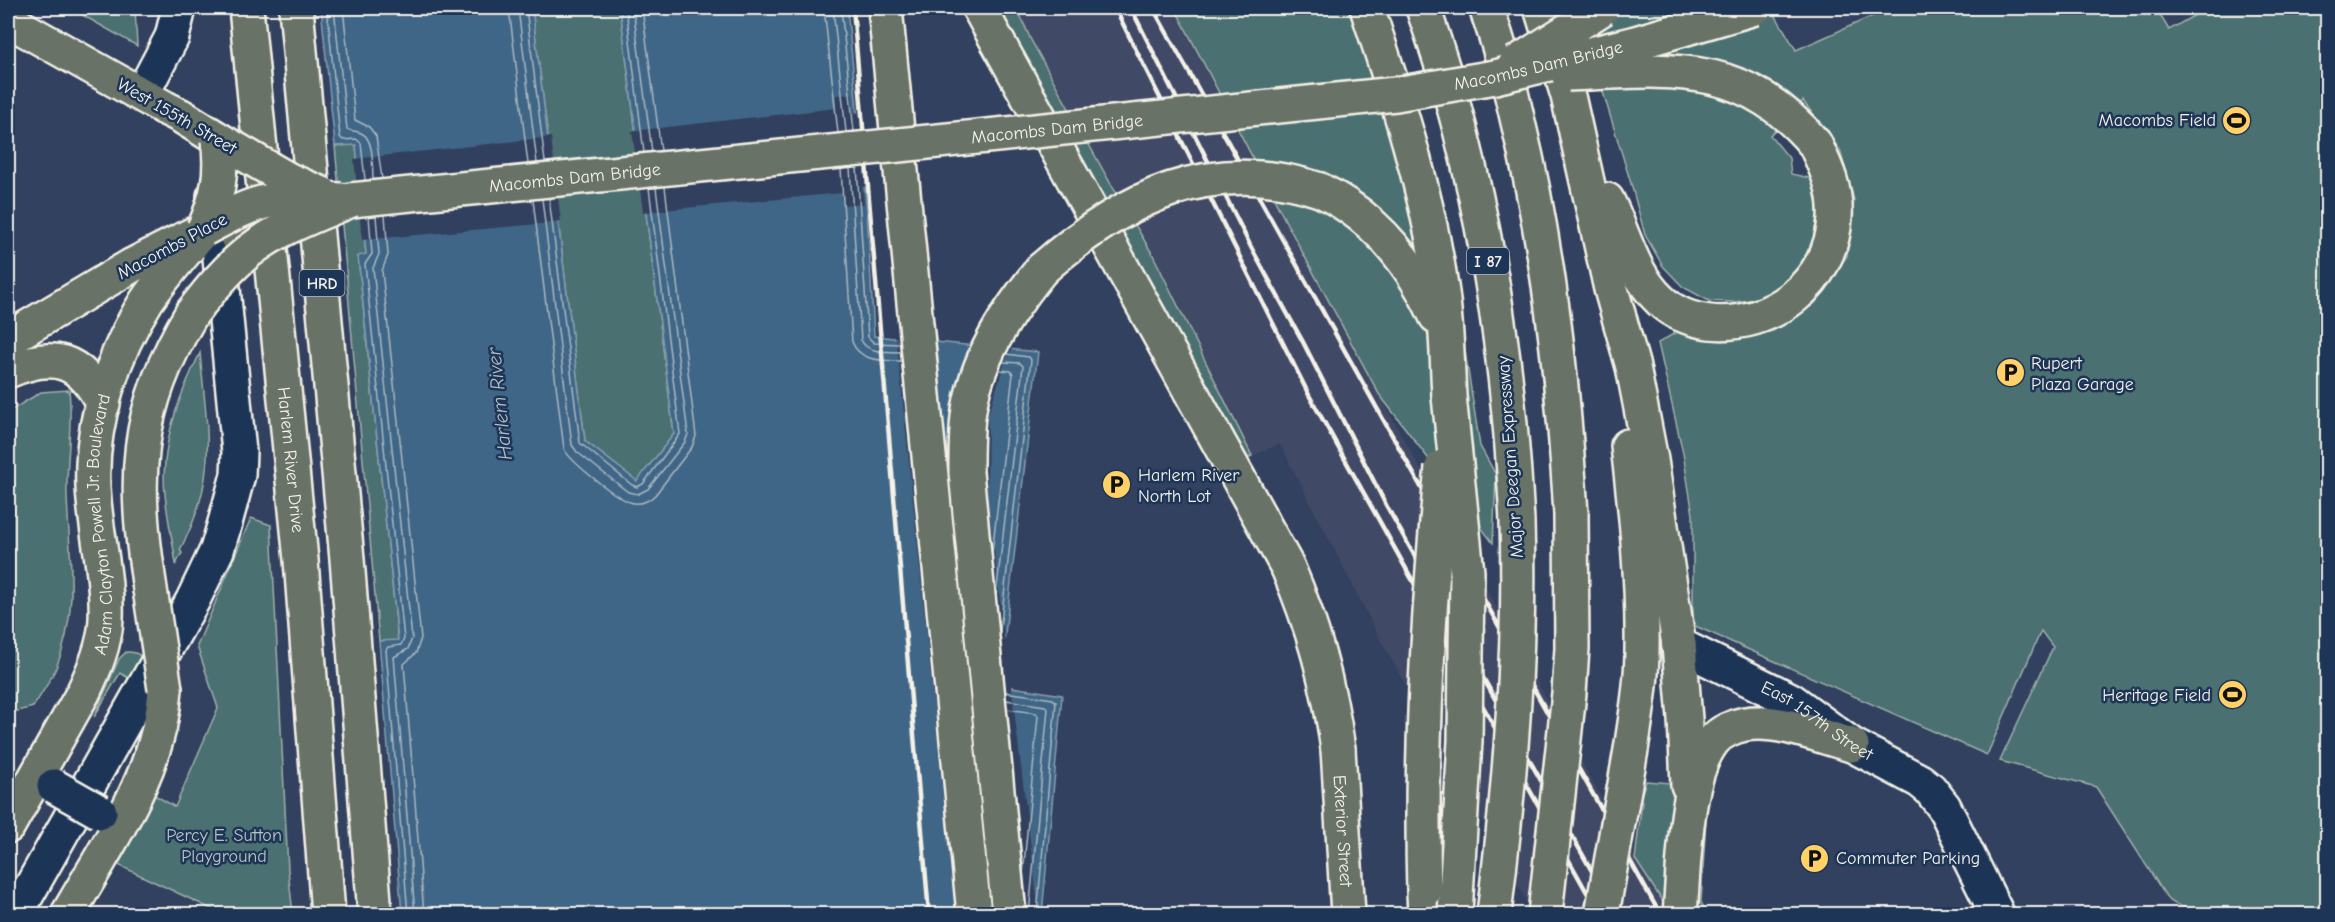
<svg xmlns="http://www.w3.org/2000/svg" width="2335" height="922" viewBox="0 0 2335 922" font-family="'Comic Neue',sans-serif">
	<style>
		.built { fill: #414a65 }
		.green { fill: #4c7071; stroke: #a0b0ac; stroke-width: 1.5 }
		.water { fill: #3f6687; stroke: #879eae; stroke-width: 1.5 }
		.pier { fill: #32415f }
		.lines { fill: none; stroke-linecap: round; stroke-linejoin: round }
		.shore { stroke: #acb9c1; stroke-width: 1.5 }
		.minor-casing { stroke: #f4f1e8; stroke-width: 38 }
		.major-casing { stroke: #f4f1e8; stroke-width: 38 }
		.highway-casing { stroke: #f4f1e8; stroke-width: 38 }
		.minor { stroke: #1d3557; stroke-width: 33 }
		.major { stroke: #687266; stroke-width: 33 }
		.highway { stroke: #687266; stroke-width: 33 }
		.rail { stroke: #f4f1e8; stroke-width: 4.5 }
		.minor-bridge-casing { stroke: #f4f1e8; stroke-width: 38; stroke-linecap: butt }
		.major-bridge-casing { stroke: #f4f1e8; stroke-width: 38; stroke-linecap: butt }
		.highway-bridge-casing { stroke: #f4f1e8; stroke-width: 38; stroke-linecap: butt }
		.minor-bridge { stroke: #1d3557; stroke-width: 33 }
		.major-bridge { stroke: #687266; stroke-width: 33 }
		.highway-bridge { stroke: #687266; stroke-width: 33 }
		.labels { text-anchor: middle; stroke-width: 5; stroke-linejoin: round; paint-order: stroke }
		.shield { fill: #1d3557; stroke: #b4b9bc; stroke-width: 1.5 }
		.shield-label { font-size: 16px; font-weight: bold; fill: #f4f1e8 }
		.street-label { font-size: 18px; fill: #f4f1e8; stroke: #1d3557 }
		.poi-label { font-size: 18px; fill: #f4f1e8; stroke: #1d3557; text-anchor: start }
		.park-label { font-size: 18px; fill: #b9c4be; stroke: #1d3557 }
		.water-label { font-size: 20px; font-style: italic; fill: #b5c0c6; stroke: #1d3557 }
	</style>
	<rect width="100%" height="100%" fill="#32415f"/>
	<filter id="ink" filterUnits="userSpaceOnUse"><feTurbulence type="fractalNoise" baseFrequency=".0167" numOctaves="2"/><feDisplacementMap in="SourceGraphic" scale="12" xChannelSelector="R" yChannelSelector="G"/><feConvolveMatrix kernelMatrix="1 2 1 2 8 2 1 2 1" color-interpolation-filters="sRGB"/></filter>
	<g filter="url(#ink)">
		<path class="built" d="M1017,8H1175L1285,220L1379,394L1635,859L1671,914H1534L1380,639L1280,444L1252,456L1153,255L1108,179L1031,40Z"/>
		<g class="green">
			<path d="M70,8H135L137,46Z"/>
			<path d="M532,8H620L674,434L637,482L585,441Z"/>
			<path d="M996,8H1017L1031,40L1108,179L1153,255L1252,456L1246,459Z"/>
			<path d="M1175,8H1373L1462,332L1480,446L1496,475L1493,543L1379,394L1285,220Z"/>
			<path d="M1577,8H1771L1796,50L1891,8H2156L2169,30L2207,8H2327V914H2197L2169,901L2096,787L2000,761L2053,647L2041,631L1987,755L1693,625V515L1683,453L1658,343L1680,330L1730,339L1781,327L1814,304L1847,256L1854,200L1840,150L1803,101L1770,135L1789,158L1791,174L1814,179L1818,215L1811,249L1791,279L1764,298L1734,302L1709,301L1683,287L1663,266L1645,235L1630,180Z"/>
			<path d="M356,145L366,255L358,256L398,641H379L335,146Z"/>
			<path d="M200,353C207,431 219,477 180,550L182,553L176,564C172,536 164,505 164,477C165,432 181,392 200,353Z"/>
			<path d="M69,390C73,426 66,460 67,496C69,556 80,609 56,668C50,681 41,695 33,707L10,713L8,712V412L41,392Z"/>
			<path d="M251,518L271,525L288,870L293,914H218V912L112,862L153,794L175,807L218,708L197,646Z"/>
			<path d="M126,652C150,651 146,670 146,688L120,673L94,717L119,659Z"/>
			<path d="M1646,781L1708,786L1701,902L1707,914H1671L1635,859L1642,801L1640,799Z"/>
		</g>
		<path class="water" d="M321,8H532L585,441L637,481L674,434L620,8H847L867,209L874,336L1038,352L999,685L1062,695L1042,914H402L379,641L398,640L358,256L366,254L356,145L335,146Z"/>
		<g class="pier">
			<path d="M852,94L853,113L861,112L868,186L862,187L864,204L844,205L843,193L643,212L632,131L836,108V95Z"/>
			<path d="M551,137L561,222L362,240L354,159Z"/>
			<path d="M896,335L930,337L978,787L949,484L955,395L975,342L1014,346L1006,359L988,415L987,493L1006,649L1003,682L1011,684L1039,914H955Z"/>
		</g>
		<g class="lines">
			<g class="shore">
				<path d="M327,8L340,137L343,140L356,139L361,143L365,180"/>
				<path d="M334,8L347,129C351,132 355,130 361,133C375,139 372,167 373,180"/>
				<path d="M343,8L355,120L369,127L376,136L382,179"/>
				<path d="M509,8L528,164"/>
				<path d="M518,8L537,163"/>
				<path d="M526,8L545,162"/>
				<path d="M626,8L644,153"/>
				<path d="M633,8L652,152"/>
				<path d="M642,8L661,151"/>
				<path d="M824,8L838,133"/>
				<path d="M833,8L846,132"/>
				<path d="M841,8L854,132"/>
				<path d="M857,167L868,337L874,343L900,344"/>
				<path d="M850,168L861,340C868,354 886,351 901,352"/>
				<path d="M841,169L852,342C861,363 883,360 902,361"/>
				<path d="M549,198L580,443L632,485L637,487L643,484L680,434L649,188"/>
				<path d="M542,199L572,445L577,452L628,492L638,494L648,489L685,442L688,434L656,188"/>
				<path d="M533,200L564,449C571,462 620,502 634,503C642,504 649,501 655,495L692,447L696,436L665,187"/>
				<path d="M385,215L388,255L382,271L421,638L416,653L404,664L424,914"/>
				<path d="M369,216L372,254L365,264L404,639L401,645L388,647L386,650L408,914"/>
				<path d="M376,216L379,254L373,268L412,638L408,649L394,657L415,914"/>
				<path d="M992,553L1013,374L1011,371L999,370"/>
				<path d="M996,595L1023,366L1020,363L1003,362"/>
				<path d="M1000,631L1031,360L1029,357L1006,354"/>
				<path d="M1005,692L1053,699L1056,702L1037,914"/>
				<path d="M1006,700L1045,706L1048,708L1029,914"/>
				<path d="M1007,709L1036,713L1038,716L1023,875"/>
			</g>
			<defs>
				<g id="minor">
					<path d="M143,92L172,37L179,8"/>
					<path id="s1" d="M1679,645L1791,700L1852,745L1920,781L1930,789L1944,807L1997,914"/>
					<path d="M16,914L193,600L217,550L225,523L238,475L239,452L214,196"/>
				</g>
				<g id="major">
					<path d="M1541,8L1568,96L1611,289L1633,367L1651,460L1679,645"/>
					<path d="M8,20L165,108"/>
					<path d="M181,116L218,139"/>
					<path id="s2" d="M351,200L850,150"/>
					<path d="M1607,200C1624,233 1632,274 1660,300C1673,313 1692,320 1709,322C1772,329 1831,282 1835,218C1837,191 1826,167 1815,144"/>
					<path d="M237,237L257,204"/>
					<path d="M8,339L131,266L192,235"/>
					<path d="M8,371C53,351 81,359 103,404"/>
					<path d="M1628,446C1636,513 1643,581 1642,649C1642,683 1636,716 1631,750"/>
					<path d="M150,589C133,479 133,411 192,313"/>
					<path id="s3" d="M1338,749L1348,914"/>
					<path id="s4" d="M8,826L83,693C94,670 105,645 106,619C108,575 95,531 93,487C90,424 113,353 147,300C164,275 185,252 204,229"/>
					<path d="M68,914C108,844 160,772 165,689"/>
				</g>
				<g id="highway">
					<path id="s5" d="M246,8L301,560L328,914"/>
					<path d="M296,8L347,559L375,914"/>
					<path d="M885,8L974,914"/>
					<path d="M979,8L1288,568C1314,628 1329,684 1338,749"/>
					<path d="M1367,8C1397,98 1427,191 1441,286C1447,322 1447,360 1449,396"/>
					<path d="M1423,8C1481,172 1508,347 1517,521"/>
					<path d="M1486,8C1500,44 1509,83 1518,122C1549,250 1563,382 1571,514"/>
					<path d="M1320,190C1374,216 1411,261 1436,316"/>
					<path d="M1679,645L1685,719L1688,785"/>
					<path d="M1424,892L1425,914"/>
					<path d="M1009,914L966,472C966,454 966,435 968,417C975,360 1007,312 1042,269"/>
					<path d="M1680,914C1684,868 1684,778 1713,741C1720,732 1734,726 1745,724C1780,719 1818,736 1852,745"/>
				</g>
			</defs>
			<use href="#minor" class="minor-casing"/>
			<use href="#major" class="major-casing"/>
			<use href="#highway" class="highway-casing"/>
			<use href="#minor" class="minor"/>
			<use href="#major" class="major"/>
			<use href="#highway" class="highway"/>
			<g class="rail">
				<path d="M853,8L929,914"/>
				<path d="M1115,8L1309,395L1599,914"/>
				<path d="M1131,8L1252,249L1303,342L1386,505L1616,914"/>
				<path d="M1153,8L1660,914"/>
			</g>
			<defs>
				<path id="minor-bridge" d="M54,786L100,812"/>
				<g id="major-bridge">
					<path d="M1516,63L1603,8"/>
					<path d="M1568,74C1670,70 1742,58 1815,144"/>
					<path d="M165,108L181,116"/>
					<path d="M218,139L289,180L322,194"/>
					<path id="s6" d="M850,150L1396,94L1495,77L1632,44L1755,8"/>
					<path d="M204,229C225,218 247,205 270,201C293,197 317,199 341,200"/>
					<path d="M204,229C218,196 223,174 218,139"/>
					<path d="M192,313C209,291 226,270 248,252C278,228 316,215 351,200"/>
					<path d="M150,589L165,689"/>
					<path d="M1602,914L1631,750"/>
				</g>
				<g id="highway-bridge">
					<path d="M1042,269C1123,198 1211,154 1320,190"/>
					<path d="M1449,396L1467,572L1465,741L1455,914"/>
					<path d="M1424,892C1420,750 1428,608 1442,467"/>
					<path d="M1494,914C1510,783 1521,654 1517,521"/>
					<path d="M1545,914L1569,693L1572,648L1571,514"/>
				</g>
			</defs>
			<use href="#minor-bridge" class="minor-bridge-casing"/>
			<use href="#major-bridge" class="major-bridge-casing"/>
			<use href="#highway-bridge" class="highway-bridge-casing"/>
			<use href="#minor-bridge" class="minor-bridge"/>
			<use href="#major-bridge" class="major-bridge"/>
			<use href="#highway-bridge" class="highway-bridge"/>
		</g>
	</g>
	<defs>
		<symbol id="stadium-disc" viewBox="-11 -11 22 22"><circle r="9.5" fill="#ffd166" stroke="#1d3557"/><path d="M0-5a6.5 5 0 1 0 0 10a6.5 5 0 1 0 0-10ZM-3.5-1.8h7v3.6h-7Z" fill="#111"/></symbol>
		<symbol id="parking-disc" viewBox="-11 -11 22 22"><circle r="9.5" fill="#ffd166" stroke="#1d3557"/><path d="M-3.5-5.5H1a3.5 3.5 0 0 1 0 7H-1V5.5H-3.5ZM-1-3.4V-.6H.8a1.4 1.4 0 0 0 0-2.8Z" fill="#111"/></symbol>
	</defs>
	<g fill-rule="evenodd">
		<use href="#stadium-disc" x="2220" y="104" width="33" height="33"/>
		<use href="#parking-disc" x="1994" y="356" width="33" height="33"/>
		<use href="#parking-disc" x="1100" y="468" width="33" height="33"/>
		<use href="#stadium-disc" x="2216" y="678" width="33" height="33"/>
		<use href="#parking-disc" x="1798" y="842" width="33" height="33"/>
	</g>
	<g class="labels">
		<g class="shield">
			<rect x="1467" y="248" width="42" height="26" rx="4.5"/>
			<rect x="299.5" y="270" width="45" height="26" rx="4.5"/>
		</g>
		<g class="shield-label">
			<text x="1488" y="267">I 87</text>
			<text x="322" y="289">HRD</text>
		</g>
		<g class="street-label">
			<text dy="6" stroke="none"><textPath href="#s6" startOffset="694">Macombs Dam Bridge</textPath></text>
			<text transform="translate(177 116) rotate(30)" y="6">West 155th Street</text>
			<text dy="6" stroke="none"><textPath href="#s6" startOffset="208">Macombs Dam Bridge</textPath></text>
			<text dy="6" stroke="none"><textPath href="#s2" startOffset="225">Macombs Dam Bridge</textPath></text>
			<text transform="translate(172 246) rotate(-28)" y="6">Macombs Place</text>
			<text transform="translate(1510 457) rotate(-94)" y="6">Major Deegan Expressway</text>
			<text dy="6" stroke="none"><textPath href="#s5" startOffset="454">Harlem River Drive</textPath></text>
			<text dy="6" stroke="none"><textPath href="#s4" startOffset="326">Adam Clayton Powell Jr. Boulevard</textPath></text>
			<text dy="6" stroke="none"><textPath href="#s1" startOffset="158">East 157th Street</textPath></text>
			<text dy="6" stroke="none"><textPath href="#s3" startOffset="82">Exterior Street</textPath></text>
		</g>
		<g class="poi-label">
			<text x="2216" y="126" text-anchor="end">Macombs Field</text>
			<text x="2031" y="369">Rupert<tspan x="2031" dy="21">Plaza Garage</tspan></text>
			<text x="1138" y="481">Harlem River<tspan x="1138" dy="21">North Lot</tspan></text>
			<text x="2211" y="701" text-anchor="end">Heritage Field</text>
			<text x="1836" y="864">Commuter Parking</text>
		</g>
		<g class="park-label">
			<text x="224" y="841">Percy E. Sutton<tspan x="224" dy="21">Playground</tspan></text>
		</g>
		<g class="water-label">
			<text transform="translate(499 404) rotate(-96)" y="7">Harlem River</text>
		</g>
	</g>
	<rect width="2335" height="922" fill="none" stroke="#1d3557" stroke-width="30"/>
	<rect x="15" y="15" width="2305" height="892" fill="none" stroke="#f4f1e8" stroke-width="2" filter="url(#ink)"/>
</svg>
